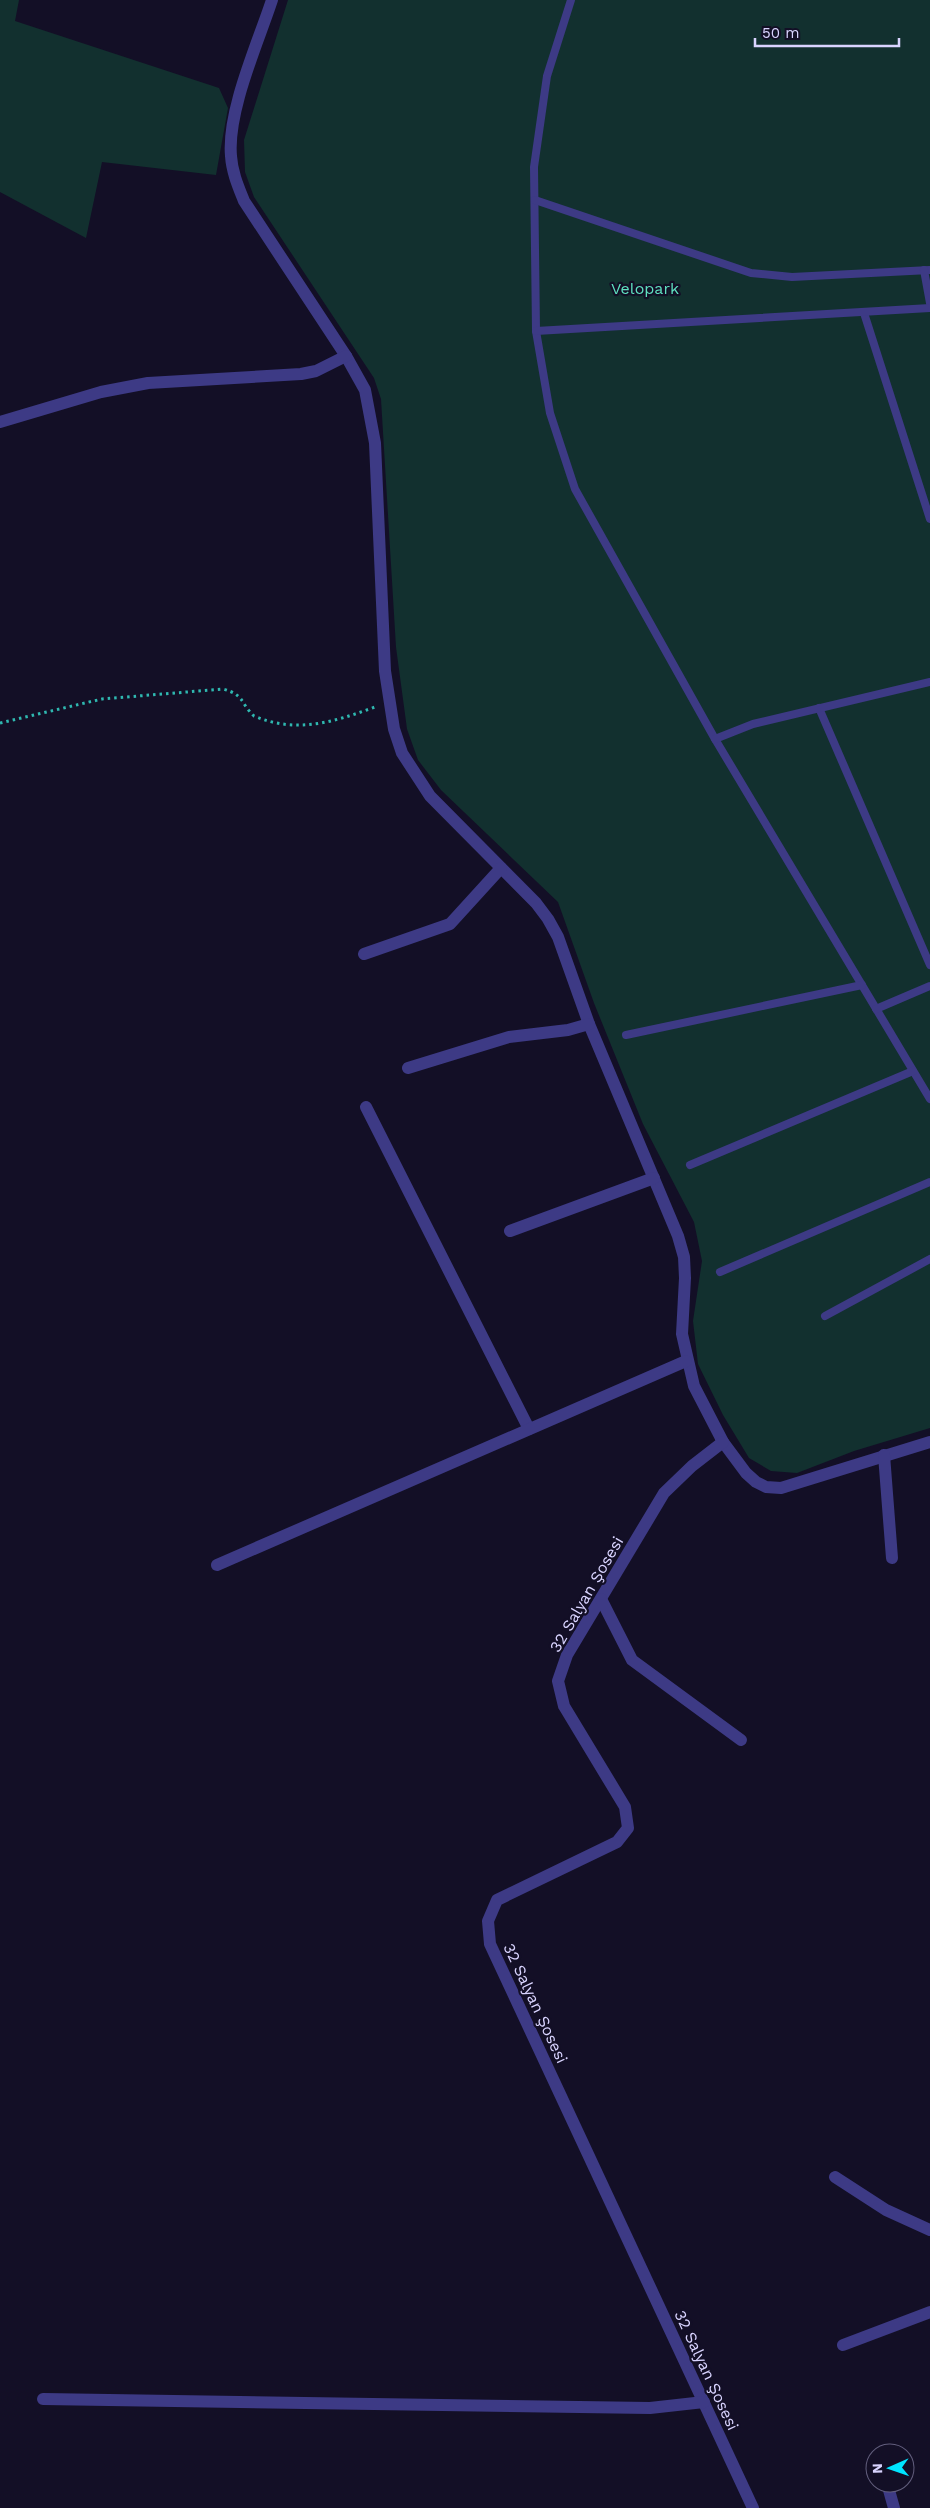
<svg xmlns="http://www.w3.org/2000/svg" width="930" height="2508" viewBox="0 0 930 2508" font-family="'Work Sans',sans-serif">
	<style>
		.green { fill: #12302f }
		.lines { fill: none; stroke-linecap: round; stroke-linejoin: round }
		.path { stroke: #2fb8b0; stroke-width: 3; stroke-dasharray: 2.5 4; stroke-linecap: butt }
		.lane { stroke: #3d3a85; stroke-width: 8 }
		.street { stroke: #3d3a85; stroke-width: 12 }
		.labels { text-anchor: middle; stroke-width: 4.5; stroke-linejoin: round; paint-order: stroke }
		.park-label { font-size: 16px; fill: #5fe0c0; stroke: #130f26 }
		.street-label { font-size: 16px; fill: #d9d4ff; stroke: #130f26 }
	</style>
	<rect width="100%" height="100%" fill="#130f26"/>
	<g class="green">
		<path d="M0,0H19L15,21L219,88L228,108L216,175L102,162L86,238L0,192Z"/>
		<path d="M288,0H930V1428L854,1451L797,1473L771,1471L749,1458L723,1415L698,1364L693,1321L702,1261L694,1222L643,1124L594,1003L558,902L441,790L418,760L407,729L396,647L381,399L374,378L254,197L245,172L244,140Z"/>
	</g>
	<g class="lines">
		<path class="path" d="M0,723L102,699L223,689C245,695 240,703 254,716C296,734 334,722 375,707"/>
		<g class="lane">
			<path d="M571,0L547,76L534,167L536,331L550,413L575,489L715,739L930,1099"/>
			<path d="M535,200L751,273L792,277L930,270"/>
			<path d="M924,270L930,303"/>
			<path d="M864,313L930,519"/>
			<path d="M536,331L930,308"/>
			<path d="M819,708L930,965"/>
			<path d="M715,739L753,724L930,682"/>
			<path d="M876,1009L930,986"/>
			<path d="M626,1035L862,985"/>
			<path d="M690,1165L913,1071"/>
			<path d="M720,1272L930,1182"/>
			<path d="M825,1316L930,1259"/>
		</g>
		<g class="street">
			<path d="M272,0C258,43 227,111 231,156C232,172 238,186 244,201L346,356L365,390L375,443L385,671L394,729L402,753L430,796L536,903L548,919L558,937L589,1024L678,1236L684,1257L685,1278L682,1334L694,1386L723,1442L746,1473L756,1482L766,1487L781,1488L930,1442"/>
			<path d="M0,422L101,392L148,383L301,374L316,371L346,356"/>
			<path d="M364,954L450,924L501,868"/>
			<path d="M408,1068L509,1037L568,1030L589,1024"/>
			<path d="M366,1107L529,1429"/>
			<path d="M510,1231L654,1178"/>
			<path d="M723,1442L692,1466L664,1493L567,1655L558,1681L564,1706L625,1807L628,1828L617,1842L497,1900L488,1921L490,1944L753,2508"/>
			<path d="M884,1455L892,1558"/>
			<path d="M217,1565L686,1361"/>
			<path d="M601,1599L632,1660L741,1740"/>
			<path d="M835,2177L886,2210L930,2230"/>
			<path d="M843,2345L930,2312"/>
			<path d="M43,2399L650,2408L704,2402"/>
			<path d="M887,2483L894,2508"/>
		</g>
	</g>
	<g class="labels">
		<g class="park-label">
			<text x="645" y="294">Velopark</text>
		</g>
		<g class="street-label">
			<text transform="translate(586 1594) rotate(-60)" y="6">32 Salyan Şosesi</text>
			<text transform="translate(536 2003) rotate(65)" y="6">32 Salyan Şosesi</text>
			<text transform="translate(707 2370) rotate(65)" y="6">32 Salyan Şosesi</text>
		</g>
	</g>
	<g transform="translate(890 2468) rotate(268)"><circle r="24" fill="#130f26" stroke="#625e7d"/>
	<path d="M0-4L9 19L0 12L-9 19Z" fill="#00e5ff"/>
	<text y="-8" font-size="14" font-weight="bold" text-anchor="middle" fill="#d9d4ff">N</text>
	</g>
	<path d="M755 38v8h144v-8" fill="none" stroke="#d9d4ff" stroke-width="2.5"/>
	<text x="762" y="38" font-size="15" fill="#d9d4ff" stroke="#130f26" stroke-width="4" paint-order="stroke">50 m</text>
</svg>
